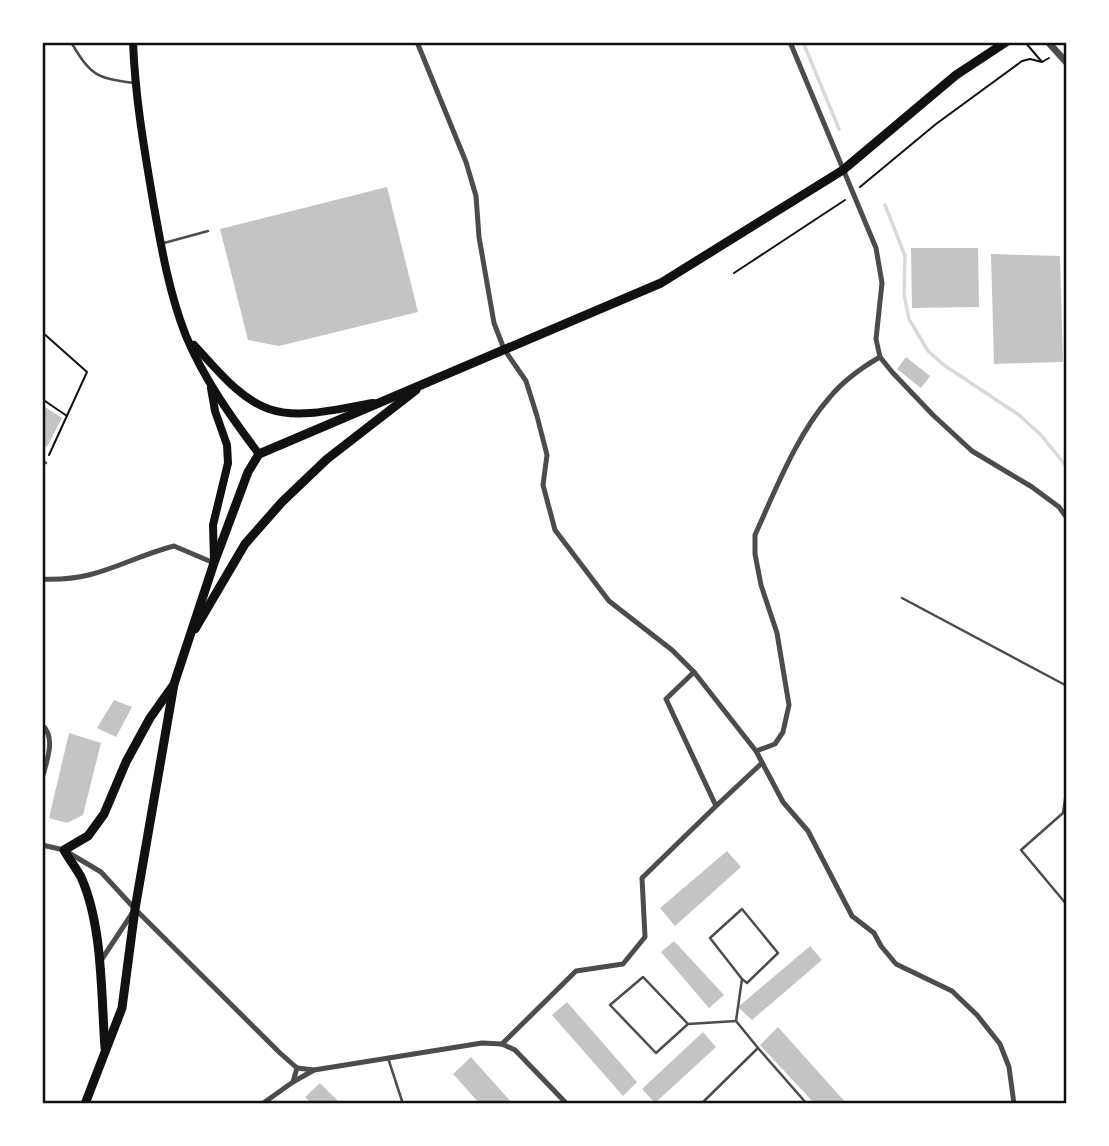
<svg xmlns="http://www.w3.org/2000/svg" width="1109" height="1146" viewBox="0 0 1109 1146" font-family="'Noto Sans',sans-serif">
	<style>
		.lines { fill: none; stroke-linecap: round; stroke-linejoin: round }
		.stream { stroke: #d9d9d9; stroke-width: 3.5 }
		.building { fill: #c4c4c4 }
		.path { stroke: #111; stroke-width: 2 }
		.service { stroke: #4c4c4c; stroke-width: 2.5 }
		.minor { stroke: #4c4c4c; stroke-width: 5 }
		.tertiary { stroke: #4c4c4c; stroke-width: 7 }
		.secondary { stroke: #111; stroke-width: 8 }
		.primary { stroke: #111; stroke-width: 9 }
		.neatline { fill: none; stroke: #111; stroke-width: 2.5 }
	</style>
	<rect width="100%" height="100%" fill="#fff"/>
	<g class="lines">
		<g class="stream">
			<path d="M803,42L839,129"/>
			<path d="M885,205L905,256L904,295L909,319L928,351L944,365L1019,415L1041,435L1067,467"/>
		</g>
	</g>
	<g class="building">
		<path d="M387,187L418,312L279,346L248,340L220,229Z"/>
		<path d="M911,248H978L979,307L912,308Z"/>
		<path d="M991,254L1060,256L1063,362L994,364Z"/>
		<path d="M906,357L930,376L921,388L897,369Z"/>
		<path d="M42,405L62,418L47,447L42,444Z"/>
		<path d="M114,700L132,707L116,737L97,728Z"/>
		<path d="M69,733L101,743L83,815L67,823L49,818Z"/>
		<path d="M727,851L741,867L675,926L660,908Z"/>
		<path d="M674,941L724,995L709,1008L661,952Z"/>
		<path d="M810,946L822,960L752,1020L738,1007Z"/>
		<path d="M567,1002L637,1082L623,1096L552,1015Z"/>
		<path d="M778,1027L847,1104H815L760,1045Z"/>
		<path d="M703,1032L716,1047L655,1103L642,1089Z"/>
		<path d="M471,1057L513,1104H480L453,1074Z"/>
		<path d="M320,1083L341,1104H312L305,1097Z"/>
	</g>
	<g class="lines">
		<g class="path">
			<path d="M1025,42L1042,62L1049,58"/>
			<path d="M860,187L936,124L1022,61L1030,59L1042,62"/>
			<path d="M734,273L845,200"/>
			<path d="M42,332L87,372L49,455"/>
			<path d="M42,399L67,416"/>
		</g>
		<g class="service">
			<path d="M71,42C91,76 96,78 134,83"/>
			<path d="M164,243L208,231"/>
			<path d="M42,460L46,463"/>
			<path d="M902,598L1067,686"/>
			<path d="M1067,786L1063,813L1021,850L1067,905"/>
			<path d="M742,979L747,983L778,953L742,909L710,938L742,979L736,1021L758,1048"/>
			<path d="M688,1024L643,977L610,1005L656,1053L688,1024L736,1021"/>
			<path d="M388,1058L403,1104"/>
			<path d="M701,1104L758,1048L807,1104"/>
		</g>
		<g class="minor">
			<path d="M417,42L466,162L476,196L479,237L494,323L504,349L526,381L537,416L547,455L543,485L555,530L609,601L672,650L694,672L756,751L783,802L808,831L852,916L874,933L881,946L896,964L952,991L977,1015L1000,1044L1009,1067L1014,1104"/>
			<path d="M790,42L876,248L882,283L876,339L880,357L892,372L933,415L972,451L1032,487L1059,507L1067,518"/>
			<path d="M42,579C98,582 124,559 174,546L214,563"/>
			<path d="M42,725C57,738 46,762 42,779"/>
			<path d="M756,751L775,744L783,732L789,705L777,633L761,585L755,554V535C775,491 797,434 830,397C844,380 861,368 880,357"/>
			<path d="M716,806L762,763"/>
			<path d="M42,845L64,850L101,872L135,909L280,1053L297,1068L314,1070L482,1043L502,1044L515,1050L567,1104"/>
			<path d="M100,962L133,912"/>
			<path d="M502,1044L576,971L623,964L645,937L642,878L716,806L666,699L694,672"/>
			<path d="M293,1082L314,1070"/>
			<path d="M262,1104L293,1082L297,1068"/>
		</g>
		<path class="tertiary" d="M1048,42L1067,63"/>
		<g class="secondary">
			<path d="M133,42C135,96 144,148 153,201C161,246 169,293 186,336C204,379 231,417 259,454"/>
			<path d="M194,345C215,367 239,399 269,409C300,420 341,408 373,403"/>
			<path d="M211,388L215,411L227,445L228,463L213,525L214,560"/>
		</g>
		<g class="primary">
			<path d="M195,629L245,544L282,502L327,459L416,390"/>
			<path d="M105,1048C101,995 103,926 81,877C76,868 69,859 64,850L88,836L104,814L126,762L150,718L172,687"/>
			<path d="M85,1104L122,1008L135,909L174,684L214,563L248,472L259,454L661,283L843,170L956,75L1006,42"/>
		</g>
	</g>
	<rect width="1109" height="1146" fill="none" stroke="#ffffff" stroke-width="88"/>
	<rect x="44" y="44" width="1021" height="1058" class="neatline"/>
</svg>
